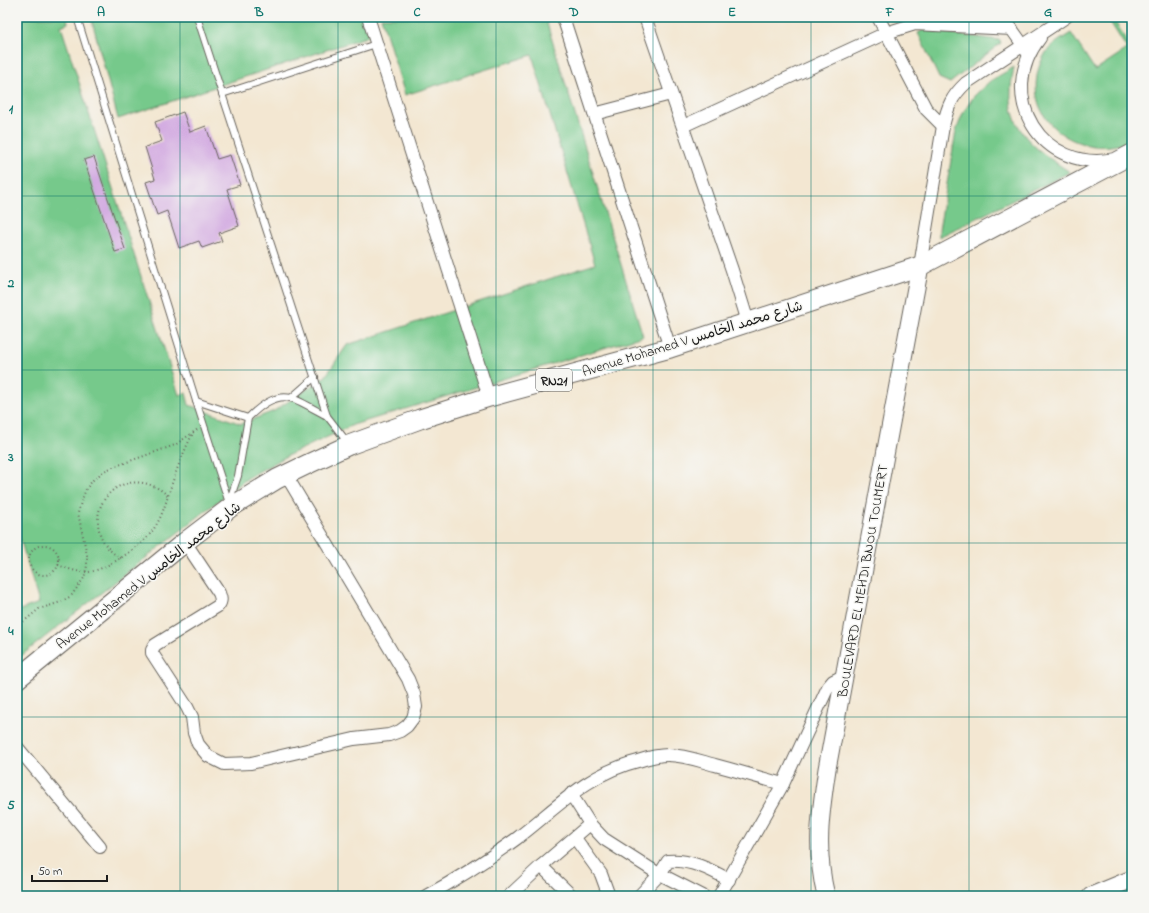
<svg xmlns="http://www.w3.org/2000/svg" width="1149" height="913" viewBox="0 0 1149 913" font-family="'Indie Flower','Playpen Sans Arabic',sans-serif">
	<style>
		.green { fill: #76c98b; stroke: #497254 }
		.building { fill: #d3abe1 }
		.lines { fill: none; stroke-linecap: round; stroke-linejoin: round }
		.lane-casing { stroke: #67635c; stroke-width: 8 }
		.street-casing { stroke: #67635c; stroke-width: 14 }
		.secondary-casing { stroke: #67635c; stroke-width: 19 }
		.primary-casing { stroke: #67635c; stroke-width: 21 }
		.path { stroke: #67635c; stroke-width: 2; stroke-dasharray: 1 3; stroke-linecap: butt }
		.lane { stroke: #fff; stroke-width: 6 }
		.street { stroke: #fff; stroke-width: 12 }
		.secondary { stroke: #fff; stroke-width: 17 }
		.primary { stroke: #fff; stroke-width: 19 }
		.grid { fill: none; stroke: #0f766e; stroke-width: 1; stroke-opacity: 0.55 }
		.labels { text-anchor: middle; stroke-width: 3; stroke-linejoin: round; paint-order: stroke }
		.shield { fill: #f6f6f2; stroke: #5d5d5c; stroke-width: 1 }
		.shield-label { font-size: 13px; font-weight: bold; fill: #1c1c1c }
		.street-label { font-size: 14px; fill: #1c1c1c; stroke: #f6f6f2 }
		.neatline { fill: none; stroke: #0f766e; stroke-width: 1.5 }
		.grid-label { font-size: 13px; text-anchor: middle; font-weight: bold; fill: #0f766e }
	</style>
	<rect width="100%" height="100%" fill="#f6f6f2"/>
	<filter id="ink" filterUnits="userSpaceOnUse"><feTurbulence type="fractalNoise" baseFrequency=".025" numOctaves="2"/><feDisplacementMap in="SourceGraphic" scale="8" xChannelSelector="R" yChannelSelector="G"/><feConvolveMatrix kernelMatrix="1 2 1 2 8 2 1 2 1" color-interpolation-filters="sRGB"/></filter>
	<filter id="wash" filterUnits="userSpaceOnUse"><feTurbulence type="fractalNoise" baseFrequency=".012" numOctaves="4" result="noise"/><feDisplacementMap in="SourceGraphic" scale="16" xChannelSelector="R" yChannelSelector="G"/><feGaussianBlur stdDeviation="0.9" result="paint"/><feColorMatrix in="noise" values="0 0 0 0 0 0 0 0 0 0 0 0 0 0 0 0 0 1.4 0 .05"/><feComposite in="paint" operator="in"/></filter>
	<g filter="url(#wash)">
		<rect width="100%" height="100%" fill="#f3e7d2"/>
		<g class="green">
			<path d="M17,17H67L68,23L61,26L179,395L186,393L189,405L241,424L274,411L325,377L347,345L595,264L532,55L405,95L381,17H545L643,336L353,425L289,455L249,477L17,659V611L39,603L17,528Z"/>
			<path d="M91,17H363L369,36L118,119Z"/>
			<path d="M1107,17H1112L1132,50V140C1088,161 1028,129 1037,76C1038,68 1042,58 1047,51C1054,43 1063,38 1071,33L1095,70L1127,49Z"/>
			<path d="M923,30L999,40L1001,43L950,83L939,78L918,33Z"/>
			<path d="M1014,67C1013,75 1011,82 1011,89C1008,132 1038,151 1070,172L939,237V230L956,131L963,113L974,96L990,81Z"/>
		</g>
		<g id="blocks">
			<g class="building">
				<path d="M183,112L190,132L206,126L217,159L230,155L240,185L227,189L239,226L219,233L222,241L202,248L199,241L179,248L167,211L157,215L146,182L155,179L145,147L162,141L155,122Z"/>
				<path d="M94,157L125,249L115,252L84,160Z"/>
			</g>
		</g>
	</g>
	<g filter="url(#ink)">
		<use href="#blocks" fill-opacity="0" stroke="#67635c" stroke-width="1"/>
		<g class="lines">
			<defs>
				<g id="lane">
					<path d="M77,17L196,401L230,506"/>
					<path d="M197,17L327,416L348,443"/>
					<path d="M958,26L959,17"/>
					<path d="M222,94L376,44"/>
					<path d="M291,398L315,377"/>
					<path d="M196,401L248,418"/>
					<path d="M229,502L238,476L248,418C259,407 274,394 291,398C299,400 319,412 327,416"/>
				</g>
				<g id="street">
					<path d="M368,17L489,397"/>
					<path d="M563,17L670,348"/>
					<path d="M645,17L732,270L748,322"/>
					<path d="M878,17L926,109L943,126"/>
					<path d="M1003,17L1023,45L1027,52"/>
					<path d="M1040,38C994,96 1042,174 1115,159"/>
					<path d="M594,114L671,94"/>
					<path d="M683,126L886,33L915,24L1012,29"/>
					<path d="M920,266L943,126C948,106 951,97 966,83L1066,17"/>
					<path d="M185,542L219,593C221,598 222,601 218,606L155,645L152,650V653L187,707L192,717L194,733L198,744L208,756L224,764L251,763L354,739L389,735L400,731L407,726L413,718L416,707L414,694L408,679L286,475"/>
					<path d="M17,747L100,847"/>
					<path d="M571,794L590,824L604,839L654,871L703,896"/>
					<path d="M575,838L601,874L609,896"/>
					<path d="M541,866L572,896"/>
					<path d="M426,896C458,879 487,860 516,839C557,808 586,774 638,761C647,758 658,755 668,755C684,755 700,761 715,765C738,771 760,778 783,784"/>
					<path d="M509,896L541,866L590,824"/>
					<path d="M639,896L660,874L668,861C689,859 710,869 729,880"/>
					<path d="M719,896L783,784L828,687L833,681L845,675"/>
				</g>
				<g id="secondary">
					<path d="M826,896C815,851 820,815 827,769L920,266"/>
					<path d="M1091,896L1132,879"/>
				</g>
				<path id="primary" d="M17,679L185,542L231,507L277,479L308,464L349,445L420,419L489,397L670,348L920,266L1132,154"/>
			</defs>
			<use href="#lane" class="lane-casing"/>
			<use href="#street" class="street-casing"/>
			<use href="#secondary" class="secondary-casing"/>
			<use href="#primary" class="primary-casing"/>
			<g class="path">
				<circle cx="44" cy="560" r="15"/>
				<path d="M121,558C100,548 91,520 104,500C120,476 151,478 169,497"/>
				<path d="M58,565C66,568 76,572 85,572C94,573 111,564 119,559C130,552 141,545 150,534C164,517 167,496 175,475C180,461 186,447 193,433"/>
				<path d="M17,627L39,609L61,602L71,596L84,578L87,566V555L78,513L81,502L86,489L93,480L104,471L113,467L175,445L198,429"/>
			</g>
			<use href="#lane" class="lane"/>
			<use href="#street" class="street"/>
			<use href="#secondary" class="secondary"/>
			<use href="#primary" class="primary"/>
		</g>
	</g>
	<path class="grid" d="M180,17V896M338,17V896M496,17V896M653,17V896M811,17V896M969,17V896M17,196H1132M17,370H1132M17,543H1132M17,717H1132"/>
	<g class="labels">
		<rect class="shield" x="536" y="369" width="36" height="22" rx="3"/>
		<g class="shield-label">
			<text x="554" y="385">RN21</text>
		</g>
		<g class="street-label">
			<text transform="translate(692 338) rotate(-17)" y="5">Avenue Mohamed V شارع محمد الخامس</text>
			<text transform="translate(148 575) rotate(-38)" y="5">Avenue Mohamed V شارع محمد الخامس</text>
			<text transform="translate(862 581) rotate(-80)" y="5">BOULEVARD EL MEHDI BNOU TOUMERT</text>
		</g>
	</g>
	<rect width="1149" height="913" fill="none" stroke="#f6f6f2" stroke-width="44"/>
	<path d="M32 875v6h75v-6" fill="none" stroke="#1c1c1c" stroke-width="2"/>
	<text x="38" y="875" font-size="12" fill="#1c1c1c" stroke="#f6f6f2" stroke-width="3" paint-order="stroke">50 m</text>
	<rect x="22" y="22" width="1105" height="869" class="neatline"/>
	<g class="grid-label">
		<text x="101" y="16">A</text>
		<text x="259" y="16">B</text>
		<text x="417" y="16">C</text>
		<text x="574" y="16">D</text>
		<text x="732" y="16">E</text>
		<text x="890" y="16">F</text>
		<text x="1048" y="16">G</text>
		<text x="11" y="113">1</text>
		<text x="11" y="287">2</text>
		<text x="11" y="461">3</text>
		<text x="11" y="635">4</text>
		<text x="11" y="809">5</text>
	</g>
</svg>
